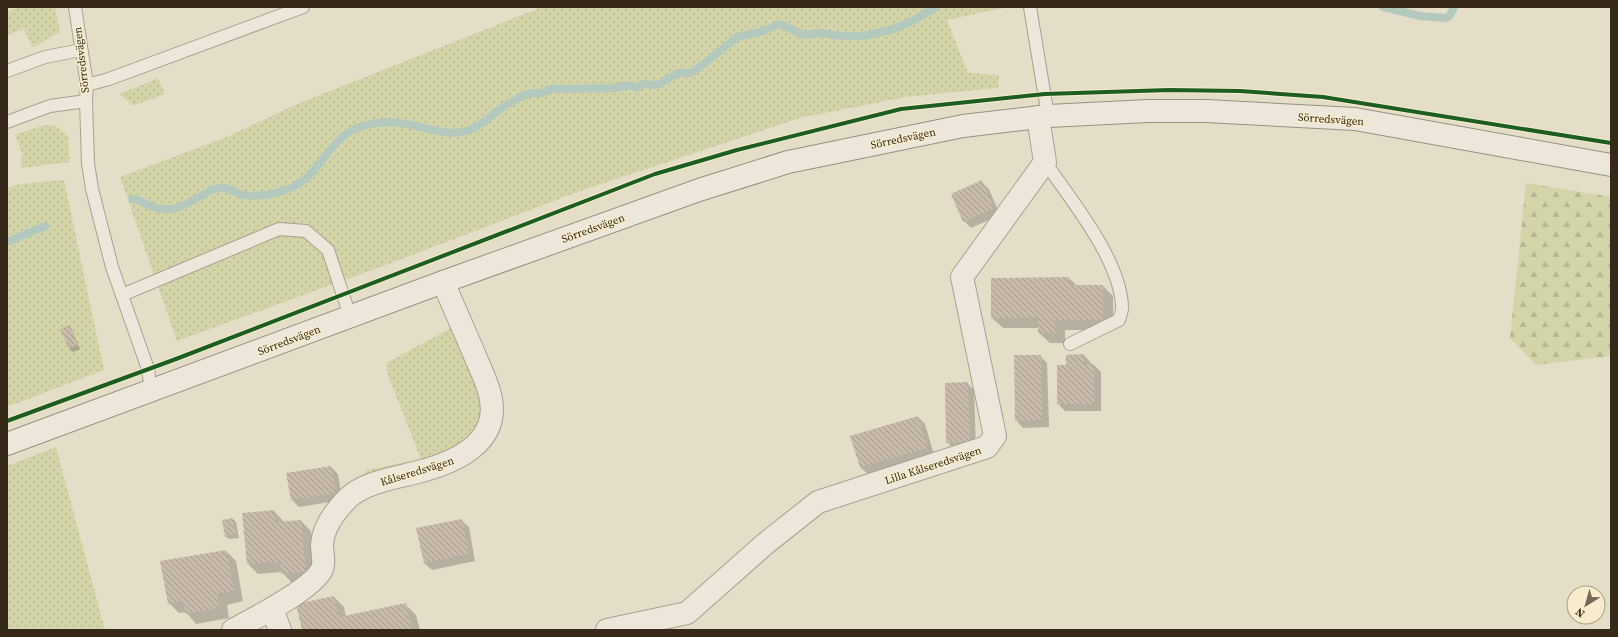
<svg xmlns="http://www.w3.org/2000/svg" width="1618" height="637" viewBox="0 0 1618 637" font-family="'Source Serif 4',serif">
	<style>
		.grass { fill: url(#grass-dots) }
		.forest { fill: url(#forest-firs) }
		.shadow { fill: #0003 }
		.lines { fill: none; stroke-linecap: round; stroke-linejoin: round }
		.stream { stroke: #b4c9be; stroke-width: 8 }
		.building { fill: url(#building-back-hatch) }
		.lane-casing { stroke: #a9a192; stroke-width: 14 }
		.street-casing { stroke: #a9a192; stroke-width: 24 }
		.secondary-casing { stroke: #989182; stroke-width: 24 }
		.lane { stroke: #ece7da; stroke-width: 12 }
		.street { stroke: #ece7da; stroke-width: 22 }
		.secondary { stroke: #ece7da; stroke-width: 22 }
		.cycleway-casing { stroke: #f7eccc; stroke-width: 6 }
		.cycleway { stroke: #1b5e20; stroke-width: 4 }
		.labels { text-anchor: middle; stroke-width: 3; stroke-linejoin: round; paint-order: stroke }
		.street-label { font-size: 11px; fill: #37291a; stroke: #f7eccc }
	</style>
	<defs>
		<pattern id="grass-dots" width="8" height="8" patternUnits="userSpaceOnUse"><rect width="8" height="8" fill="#d3d5a9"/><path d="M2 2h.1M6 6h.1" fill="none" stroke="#b6b791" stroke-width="1.8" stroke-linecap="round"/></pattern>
		<pattern id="forest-firs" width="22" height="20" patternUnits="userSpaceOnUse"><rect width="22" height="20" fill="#d3d5a9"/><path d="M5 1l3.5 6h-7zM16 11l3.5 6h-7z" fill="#b6b791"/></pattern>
		<pattern id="building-back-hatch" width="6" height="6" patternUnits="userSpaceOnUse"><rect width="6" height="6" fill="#c8bba9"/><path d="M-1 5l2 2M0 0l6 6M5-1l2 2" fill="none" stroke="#a39889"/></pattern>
	</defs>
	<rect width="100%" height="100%" fill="#e4ddc8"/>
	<g class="grass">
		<path d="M19,7H55L60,32L34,47H32L24,29L7,35V12Z"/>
		<path d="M542,7H1008L947,20L968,73L999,75L998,88L906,97L800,118L580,191L386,265L177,341L120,177L229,136L297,104Z"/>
		<path d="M158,78L165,94L163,95L135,105H132L119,94Z"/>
		<path d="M44,125L56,126L68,136L70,162L22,168L21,160L23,156L15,135Z"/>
		<path d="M64,180L104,370L7,407V188L21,184Z"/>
		<path d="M453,327L485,402L480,429L451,455L361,478L367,470L421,459L387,373L386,363Z"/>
		<path d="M56,447L105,630H7V466Z"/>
	</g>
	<path class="forest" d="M1526,183L1611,197V356L1536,365L1510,338Z"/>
	<g class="shadow">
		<path d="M981,182L989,189L1000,215L971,228L964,221Z"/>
		<path d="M1069,278L1077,286H1103L1113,296V330H1065V343H1050L1039,333V328H1003L992,318Z"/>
		<path d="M69,326L72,330L80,349L73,352L70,349Z"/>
		<path d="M1084,355L1091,363V365H1094L1101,372V411H1065L1058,404L1067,366Z"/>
		<path d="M1040,356L1047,363L1049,427L1023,428L1016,420Z"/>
		<path d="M967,383L974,390L976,449H954L947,442Z"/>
		<path d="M918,417L925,424L934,455L868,474L860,467L851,437Z"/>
		<path d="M331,467L338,474L342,500L299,507L292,500L287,474Z"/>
		<path d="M274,511L284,522L301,521L311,531L316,582L293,584L282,572L258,574L248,564L243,514Z"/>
		<path d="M233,519L236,522L239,538L229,539L225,536Z"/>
		<path d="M461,520L469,527L475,561L432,570L424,563Z"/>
		<path d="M226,551L236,561L243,601L227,605L229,618L196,624L186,612L179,613L169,603Z"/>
		<path d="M334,597L344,607L346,617L406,605L416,615L420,630H303Z"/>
	</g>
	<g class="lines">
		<g class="stream">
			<path d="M1383,7L1420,16L1446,18L1450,15L1454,7"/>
			<path d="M132,199C140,199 145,204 153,207C176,215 192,200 211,190C216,189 221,187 226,188C232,190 237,194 243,195C259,197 273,195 288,189C322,177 327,136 363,126C381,120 398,122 417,126C434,130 449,136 467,131C484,126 494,110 510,103C516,99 525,94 532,93C539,93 542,95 549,89L614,88L627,85L636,88L643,84L655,85L660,84L677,73H691L710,59L737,37L760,32L780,24L804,35L821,33L841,36H864L894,29L916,19L936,7"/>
			<path d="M7,242L45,226"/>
		</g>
	</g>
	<g class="building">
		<path d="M982,180L994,208L963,222L951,194Z"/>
		<path d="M1069,277V285H1103V320H1055V333H1038V317L991,318V278Z"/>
		<path d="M69,325L78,345L69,349L60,329Z"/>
		<path d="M1084,354V364H1094V404H1057V365H1066V355Z"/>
		<path d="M1014,355H1041L1042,420L1015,421Z"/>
		<path d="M968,382L970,442L946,443L945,383Z"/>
		<path d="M918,416L928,448L860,467L850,436Z"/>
		<path d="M331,466L336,493L291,500L286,473Z"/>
		<path d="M274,510L276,522L301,520L306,572L281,574L280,562L247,564L242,513Z"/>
		<path d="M233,518L236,534L225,537L222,520Z"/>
		<path d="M462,519L469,554L424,563L416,528Z"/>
		<path d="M226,550L234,591L217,594L219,608L185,614L183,601L168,604L160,561Z"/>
		<path d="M334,596L339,617L406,603L412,630H302L296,604Z"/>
	</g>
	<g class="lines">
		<defs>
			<g id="lane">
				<path d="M75,7L87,85L86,101L88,163L92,189L112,267L148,369L151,391"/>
				<path d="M1030,7L1048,116"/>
				<path d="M7,71L45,57L81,50"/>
				<path d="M87,85L109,79L303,7"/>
				<path d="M7,122L50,106L86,101"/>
				<path d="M1045,162C1071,200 1119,258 1122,305C1123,310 1120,316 1119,320L1070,344"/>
				<path d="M122,295L279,229L306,231L328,250L350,316"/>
			</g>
			<g id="street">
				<path d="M272,609L280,630"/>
				<path d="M233,630C253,619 313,589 322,569C325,562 322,552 322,545C323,527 335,511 348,498C365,482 395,478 418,472C457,462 504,441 489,391C485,377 478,364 473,351C463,328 453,305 443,282"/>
				<path d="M607,630L687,613L765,544L818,502L987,447L995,436L962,277L1045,162L1038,117"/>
			</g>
			<path id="secondary" d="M7,444L443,282L699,190L788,162L963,126L1048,116L1148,111H1206L1355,119L1611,165"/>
		</defs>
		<use href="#lane" class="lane-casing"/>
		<use href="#street" class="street-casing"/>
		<use href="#secondary" class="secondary-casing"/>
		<use href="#lane" class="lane"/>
		<use href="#street" class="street"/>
		<use href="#secondary" class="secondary"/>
		<defs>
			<path id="cycleway" d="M7,421L176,359L655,174L737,150L901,109L1045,94L1169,90L1240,91L1323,97L1611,143"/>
		</defs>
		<use href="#cycleway" class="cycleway-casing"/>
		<use href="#cycleway" class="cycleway"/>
	</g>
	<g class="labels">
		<g class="street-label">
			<text transform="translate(81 60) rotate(-97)" y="4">Sörredsvägen</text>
			<text transform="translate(1331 119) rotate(4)" y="4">Sörredsvägen</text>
			<text transform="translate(903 138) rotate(-12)" y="4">Sörredsvägen</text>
			<text transform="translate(593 228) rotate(-20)" y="4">Sörredsvägen</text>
			<text transform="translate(289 340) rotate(-21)" y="4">Sörredsvägen</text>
			<text transform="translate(933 465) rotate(-18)" y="4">Lilla Kålseredsvägen</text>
			<text transform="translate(417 471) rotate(-17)" y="4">Kålseredsvägen</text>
		</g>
	</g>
	<rect width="1618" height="637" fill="none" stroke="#37291a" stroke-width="16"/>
	<g transform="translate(1586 605) rotate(217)"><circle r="19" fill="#f7eccc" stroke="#aa9e85"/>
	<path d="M0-3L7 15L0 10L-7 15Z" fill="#746857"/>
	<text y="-6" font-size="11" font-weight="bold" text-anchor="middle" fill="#37291a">N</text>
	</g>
</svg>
